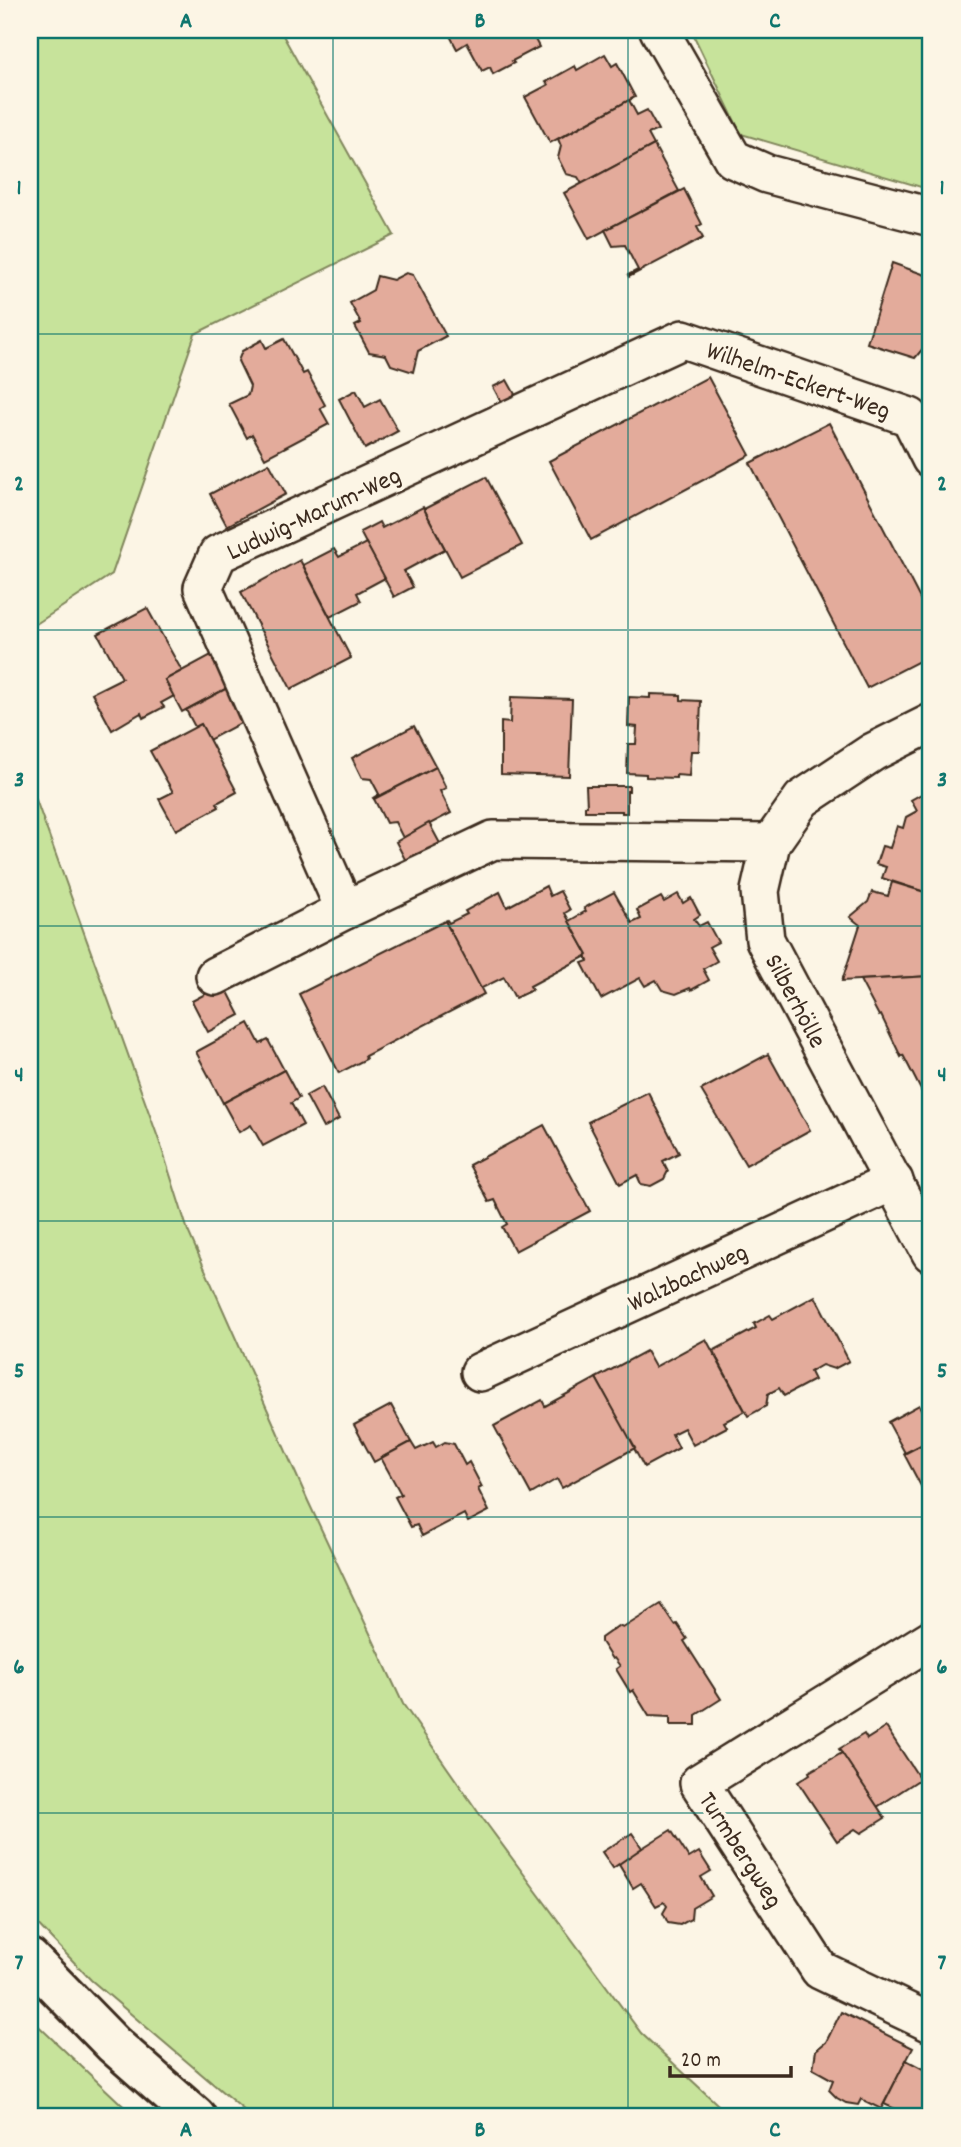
<svg xmlns="http://www.w3.org/2000/svg" width="961" height="2147" viewBox="0 0 961 2147" font-family="Dekko,sans-serif">
	<style>
		.green { fill: #c7e39b; stroke: #81865c; stroke-width: 2 }
		.building { fill: #e3ab9b; stroke: #3b2a1e; stroke-width: 2 }
		.lines { fill: none; stroke-linecap: round; stroke-linejoin: round }
		.street-casing { stroke: #3b2a1e; stroke-width: 42 }
		.primary-casing { stroke: #3b2a1e; stroke-width: 44 }
		.street { stroke: #fcf5e5; stroke-width: 37 }
		.primary { stroke: #fcf5e5; stroke-width: 38 }
		.grid { fill: none; stroke: #0f766e; stroke-width: 2; stroke-opacity: 0.55 }
		.labels { text-anchor: middle; stroke-width: 7; stroke-linejoin: round; paint-order: stroke }
		.street-label { font-size: 26px; fill: #3b2a1e; stroke: #fcf5e5 }
		.neatline { fill: none; stroke: #0f766e; stroke-width: 2.5 }
		.grid-label { font-size: 23px; text-anchor: middle; font-weight: bold; fill: #0f766e }
	</style>
	<rect width="100%" height="100%" fill="#fcf5e5"/>
	<filter id="ink" filterUnits="userSpaceOnUse"><feTurbulence type="fractalNoise" baseFrequency=".0143" numOctaves="2"/><feDisplacementMap in="SourceGraphic" scale="14" xChannelSelector="R" yChannelSelector="G"/><feConvolveMatrix kernelMatrix="1 2 1 2 8 2 1 2 1" color-interpolation-filters="sRGB"/></filter>
	<g filter="url(#ink)">
		<g class="green">
			<path d="M30,30H280L394,235L195,334L112,574L30,628Z"/>
			<path d="M691,30H931V190L741,134Z"/>
			<path d="M30,783L161,1146L188,1231L308,1501L403,1704L478,1812L641,2033L731,2117H252L91,1980L30,1916Z"/>
			<path d="M30,2018L135,2117H136H30Z"/>
		</g>
		<g class="building">
			<path d="M447,30H530L539,47L512,61L514,63L493,74L490,67L482,71L467,43L457,49Z"/>
			<path d="M605,54L612,66L617,63L635,97L550,143L525,97L548,85L546,82L575,66L577,70Z"/>
			<path d="M629,100L637,115L647,110L658,130L648,134L654,145L582,184L578,177L566,174L558,158L561,146L558,139Z"/>
			<path d="M654,145L679,191L589,239L564,193Z"/>
			<path d="M684,189L702,224L697,227L703,238L629,277L628,275L638,270L625,245L613,246L605,230Z"/>
			<path d="M892,263L931,277V351L925,346L915,358L867,343Z"/>
			<path d="M406,273L413,275L446,336L418,351L413,372L391,365L386,355L369,352L355,326L361,323L350,303L373,290L377,276L393,280Z"/>
			<path d="M284,339L303,374L307,372L325,405L320,408L329,424L265,458L252,434L247,438L229,404L248,395L250,386L238,361L242,351L262,340L266,348Z"/>
			<path d="M708,377L750,455L591,540L549,461Z"/>
			<path d="M507,380L521,405L507,413L493,387Z"/>
			<path d="M356,390L365,407L380,399L398,431L365,449L339,399Z"/>
			<path d="M829,423L931,620V655L867,688L750,463Z"/>
			<path d="M269,463L286,494L227,526L210,494Z"/>
			<path d="M486,477L522,545L460,577L424,509Z"/>
			<path d="M423,507L445,549L404,571L413,587L394,597L360,532L379,522L382,528Z"/>
			<path d="M366,543L385,578L357,593L361,601L330,617L303,565L334,549L339,557Z"/>
			<path d="M300,560L351,658L291,689L241,592Z"/>
			<path d="M147,608L182,671L165,680L174,696L161,703L164,707L143,718L141,713L112,730L92,693L122,678L98,634Z"/>
			<path d="M213,654L231,686L182,712L165,680Z"/>
			<path d="M231,686L248,719L209,740L201,724L195,727L186,710Z"/>
			<path d="M650,694L681,695V700L701,701L699,751H691L689,776L676,775V778L646,777V774L627,773L628,744H636L637,727L628,726L629,697L650,698Z"/>
			<path d="M511,697L572,699L569,776L501,774V722L510,723Z"/>
			<path d="M201,724L237,792L217,803L219,807L176,830L159,799L173,792L150,751Z"/>
			<path d="M414,726L436,767L374,799L373,798L379,794L371,779L362,778L352,758Z"/>
			<path d="M436,767L446,788L440,791L451,813L403,838L395,822L386,823L374,799Z"/>
			<path d="M586,786H629V791H627V813H622V811H585V806H587Z"/>
			<path d="M925,792L930,801L931,800V894L882,878L886,867L876,864L882,846L890,848L897,826L903,828L906,817L917,811L911,800Z"/>
			<path d="M429,823L443,849L409,867L396,842Z"/>
			<path d="M892,882L931,894V976L842,981L860,925L850,917L868,902L872,892L888,896Z"/>
			<path d="M546,886L550,896L560,891L570,910L565,913L588,955L530,986L532,990L515,998L504,977L480,989L445,921L447,920L449,923L467,914L465,911L500,892L507,907Z"/>
			<path d="M614,892L632,923L641,919L637,910L661,897L664,902L678,894L683,903L691,898L700,915L694,919L699,926L707,922L718,942L709,947L717,961L703,969L709,980L691,990L690,988L676,994L662,990L656,980L645,986L640,978L601,999L582,963L588,961L586,957L588,955L569,921L586,911L584,908Z"/>
			<path d="M445,921L484,994L365,1056L366,1059L339,1073L299,994Z"/>
			<path d="M931,976V1095L923,1094L903,1055L901,1057L881,1015L879,1016L860,980Z"/>
			<path d="M224,984L240,1015L208,1032L192,1001Z"/>
			<path d="M249,1023L260,1044L268,1040L284,1070L223,1103L196,1052Z"/>
			<path d="M768,1054L810,1130L746,1165L701,1090Z"/>
			<path d="M284,1070L299,1098L291,1103L303,1125L263,1146L251,1125L239,1132L223,1103Z"/>
			<path d="M322,1087L339,1119L323,1128L306,1096Z"/>
			<path d="M648,1092L679,1153L663,1161L668,1171L664,1179L651,1186L641,1184L637,1175L620,1184L588,1122Z"/>
			<path d="M544,1125L590,1211L515,1251L502,1227L507,1224L495,1200L489,1202L469,1165Z"/>
			<path d="M815,1296L849,1361L834,1369L822,1365L810,1372L814,1380L784,1396L779,1388L768,1394L766,1406L748,1416L713,1351L756,1328L754,1324L770,1315L773,1319Z"/>
			<path d="M706,1339L745,1411L724,1422L727,1427L693,1445L684,1428L672,1434L679,1448L644,1467L596,1378L646,1351L655,1367Z"/>
			<path d="M596,1378L635,1448L562,1488L557,1479L531,1494L494,1426L542,1400L545,1406Z"/>
			<path d="M391,1405L411,1442L374,1462L354,1425Z"/>
			<path d="M919,1405L931,1428V1440L905,1453L888,1422Z"/>
			<path d="M931,1440V1505L904,1454Z"/>
			<path d="M411,1442L416,1450L433,1442L436,1447L445,1442L454,1444L465,1465L469,1462L482,1487L478,1489L489,1511L468,1522L464,1514L422,1536L417,1525L411,1527L395,1497L401,1494L381,1458Z"/>
			<path d="M661,1604L675,1625L677,1624L687,1639L684,1641L721,1699L696,1715V1725H670V1717L649,1716L633,1690L630,1692L616,1669L620,1666L614,1658L612,1659L601,1642V1638L618,1626L623,1628Z"/>
			<path d="M886,1727L920,1779L877,1807L839,1749L864,1734L867,1739Z"/>
			<path d="M842,1753L885,1818L861,1833L855,1829L837,1841L798,1782L810,1774L809,1772Z"/>
			<path d="M671,1830L689,1858L699,1852L711,1871L701,1877L712,1896L692,1908L691,1919L680,1925L668,1923L663,1913L667,1906L664,1902L656,1906L641,1883L633,1888L618,1863Z"/>
			<path d="M632,1833L642,1848L613,1868L602,1852Z"/>
			<path d="M841,2012L913,2048L881,2109L861,2099L858,2105L846,2103L837,2098L829,2090L833,2080L813,2069L816,2050L826,2042Z"/>
			<path d="M906,2060L931,2073V2113L929,2117H913L884,2104Z"/>
		</g>
		<g class="lines">
			<defs>
				<g id="street">
					<path d="M659,30L733,159L767,174L931,217"/>
					<path d="M931,723L873,752L802,799L771,843L760,891L765,940L931,1253"/>
					<path d="M345,910L203,588L218,554L683,339L910,417L931,459"/>
					<path d="M215,976L345,910L493,840L771,843"/>
					<path d="M480,1372L894,1181"/>
					<path d="M931,1639L699,1783L820,1970L931,2023"/>
				</g>
				<path id="primary" d="M30,1959L113,2044L196,2117"/>
			</defs>
			<use href="#street" class="street-casing"/>
			<use href="#primary" class="primary-casing"/>
			<use href="#street" class="street"/>
			<use href="#primary" class="primary"/>
		</g>
	</g>
	<path class="grid" d="M333,30V2117M628,30V2117M30,334H931M30,630H931M30,926H931M30,1221H931M30,1517H931M30,1813H931"/>
	<g class="labels">
		<g class="street-label">
			<text transform="translate(799 379) rotate(19)" y="9">Wilhelm-Eckert-Weg</text>
			<text transform="translate(313 512) rotate(-25)" y="9">Ludwig-Marum-Weg</text>
			<text transform="translate(797 1000) rotate(62)" y="9">Silberhölle</text>
			<text transform="translate(687 1276) rotate(-25)" y="9">Walzbachweg</text>
			<text transform="translate(742 1849) rotate(57)" y="9">Turmbergweg</text>
		</g>
	</g>
	<rect width="961" height="2147" fill="none" stroke="#fcf5e5" stroke-width="77"/>
	<path d="M670 2066v10h121v-10" fill="none" stroke="#3b2a1e" stroke-width="3.5"/>
	<text x="681" y="2066" font-size="21" fill="#3b2a1e" stroke="#fcf5e5" stroke-width="5" paint-order="stroke">20 m</text>
	<rect x="38" y="38" width="884" height="2070" class="neatline"/>
	<g class="grid-label">
		<text x="186" y="27">A</text>
		<text x="480" y="27">B</text>
		<text x="775" y="27">C</text>
		<text x="19" y="194">1</text>
		<text x="942" y="194">1</text>
		<text x="19" y="490">2</text>
		<text x="942" y="490">2</text>
		<text x="19" y="786">3</text>
		<text x="942" y="786">3</text>
		<text x="19" y="1081">4</text>
		<text x="942" y="1081">4</text>
		<text x="19" y="1377">5</text>
		<text x="942" y="1377">5</text>
		<text x="19" y="1673">6</text>
		<text x="942" y="1673">6</text>
		<text x="19" y="1969">7</text>
		<text x="942" y="1969">7</text>
		<text x="186" y="2136">A</text>
		<text x="480" y="2136">B</text>
		<text x="775" y="2136">C</text>
	</g>
</svg>
